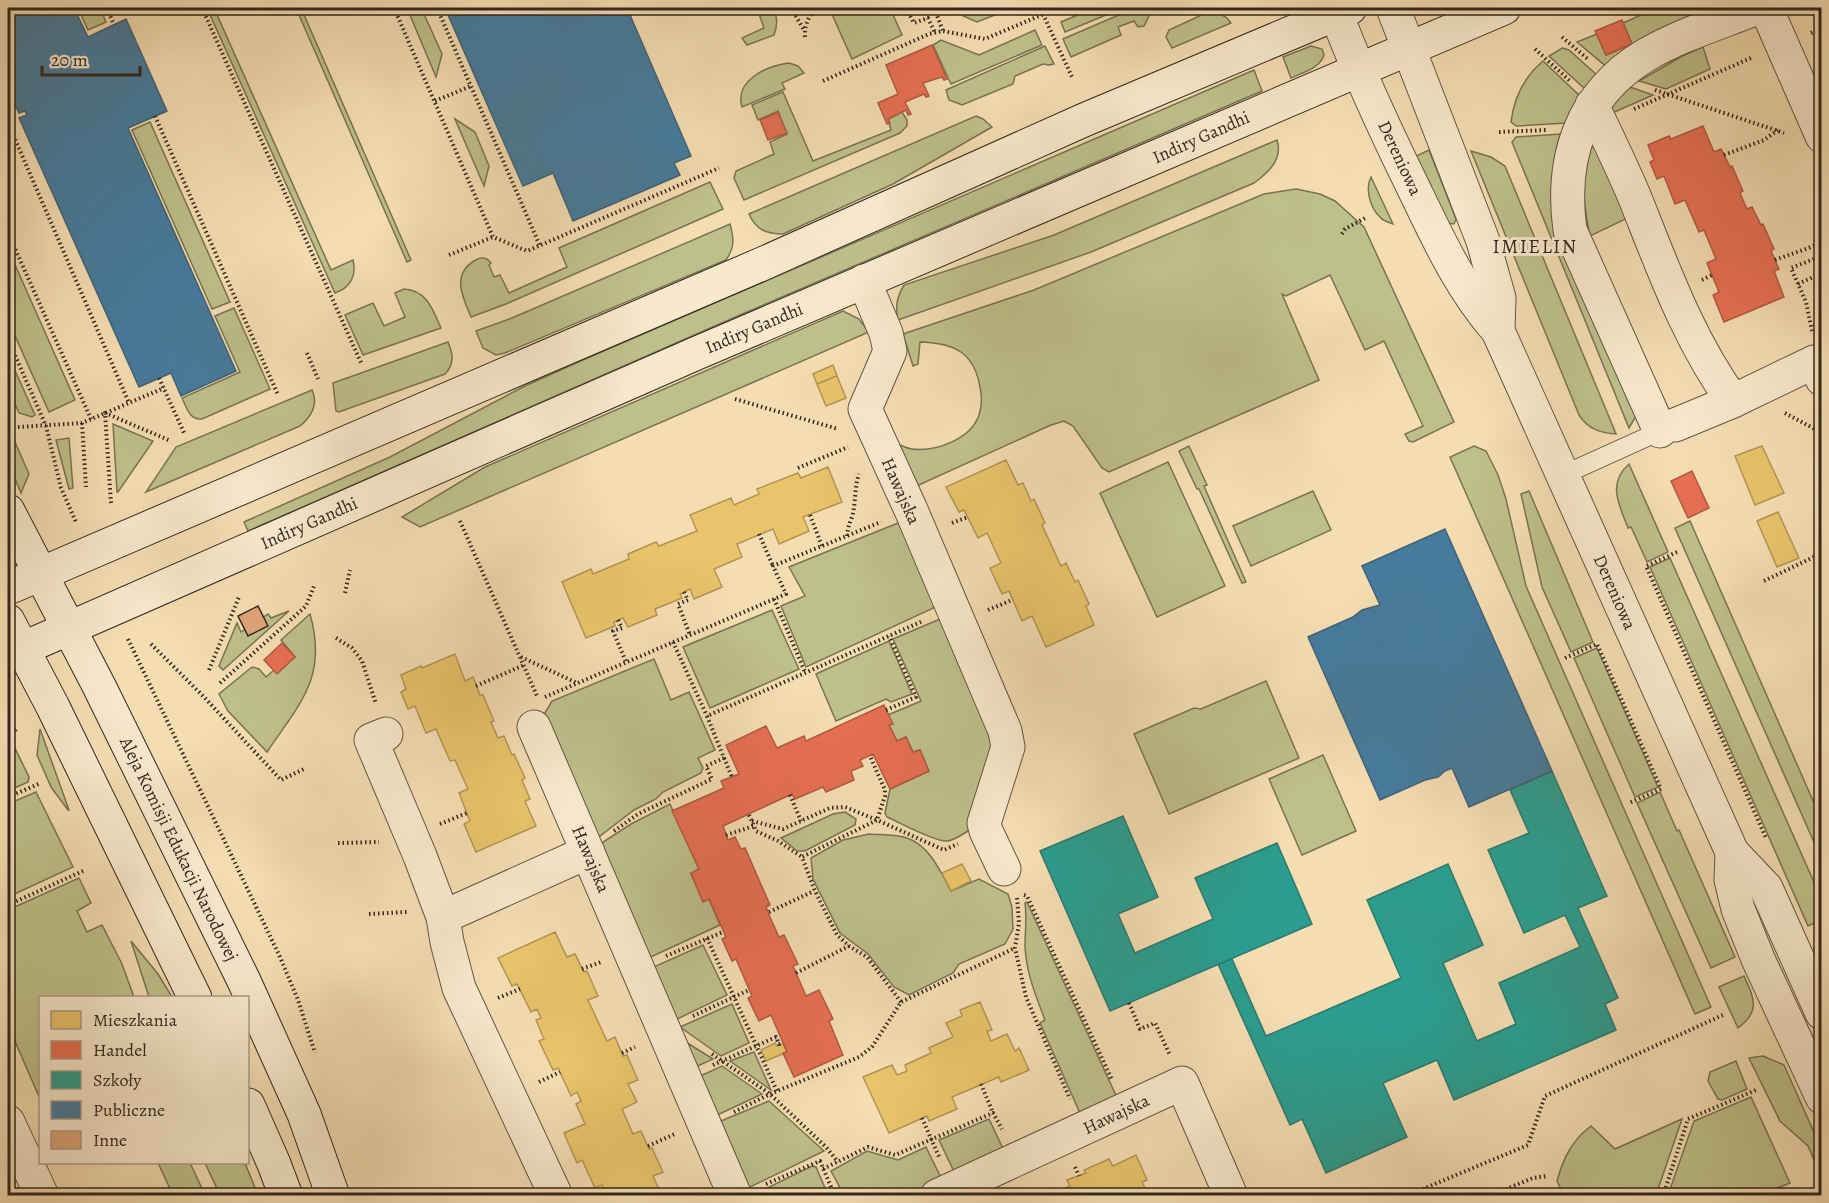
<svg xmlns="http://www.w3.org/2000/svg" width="1829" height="1203" viewBox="0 0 1829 1203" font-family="Alegreya,serif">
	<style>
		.green { fill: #bec08a; stroke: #787354; stroke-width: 1.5 }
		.homes { fill: #e9c46a; stroke: #b29554; stroke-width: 1.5 }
		.shops { fill: #e76f51; stroke: #b15942; stroke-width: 1.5 }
		.schools { fill: #2a9d8f; stroke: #2c796d; stroke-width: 1.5 }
		.public { fill: #457b9d; stroke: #3f6277; stroke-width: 1.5 }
		.building { fill: #dfa478; stroke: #32261f; stroke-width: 1.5 }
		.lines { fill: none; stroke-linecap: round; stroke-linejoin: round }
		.lane-casing { stroke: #635444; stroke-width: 20 }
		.street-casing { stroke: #635444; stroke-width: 35 }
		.secondary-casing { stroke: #32261f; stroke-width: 35 }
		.path { stroke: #32261f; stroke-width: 4; stroke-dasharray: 1.5 3; stroke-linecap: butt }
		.lane { stroke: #f8e9cd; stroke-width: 18 }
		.street { stroke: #f8e9cd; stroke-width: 33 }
		.secondary { stroke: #f8e9cd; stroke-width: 33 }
		.labels { text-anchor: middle; stroke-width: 6; stroke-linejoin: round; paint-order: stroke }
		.street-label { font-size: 18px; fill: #32261f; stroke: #f8e9cd }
		.neighbourhood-label { font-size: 20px; letter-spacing: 1.5px; fill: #32261f; stroke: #f8e9cd }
	</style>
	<rect width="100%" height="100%" fill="#f5ddb2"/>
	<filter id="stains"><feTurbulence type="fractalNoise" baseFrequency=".00333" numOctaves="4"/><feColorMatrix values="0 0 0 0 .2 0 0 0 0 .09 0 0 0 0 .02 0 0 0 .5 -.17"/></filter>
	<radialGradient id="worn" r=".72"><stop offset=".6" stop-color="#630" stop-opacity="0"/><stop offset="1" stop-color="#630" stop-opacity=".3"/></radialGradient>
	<g class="green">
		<path d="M78,8H100L106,22L88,30Z"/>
		<path d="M207,8H214L331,270L353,260C357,276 350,288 335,293Z"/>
		<path d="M296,8H301L411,260L407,262Z"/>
		<path d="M407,8L424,14L442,54L436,77Z"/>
		<path d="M757,8H774C777,18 778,25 774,35L747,45L742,38L764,28Z"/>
		<path d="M834,8H890L902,35L852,59L831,12Z"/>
		<path d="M959,8H998L1000,13L977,22L963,16Z"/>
		<path d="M1094,8H1123L1065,32L1061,22Z"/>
		<path d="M1135,8H1146L1150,14L1144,26L1138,27L1134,21L1118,27L1121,35L1071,57L1063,39Z"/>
		<path d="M1657,8H1725L1608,68L1577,42L1597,34L1606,55L1632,44L1623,23Z"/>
		<path d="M1216,11L1227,18L1231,23L1172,48L1166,37L1169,30L1208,12Z"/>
		<path d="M1035,30L1042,45L951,84L933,45L941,40L979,55Z"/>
		<path d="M1045,46L1054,64L1049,65L1043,64L1015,76L1013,84L962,105L949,100L946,90Z"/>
		<path d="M1311,46L1322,49L1324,55C1319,69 1304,72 1291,78L1283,57Z"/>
		<path d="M1703,47L1710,69L1666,89L1639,81L1684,55Z"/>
		<path d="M1562,48L1569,50L1598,76L1586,90L1549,56Z"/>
		<path d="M1543,61L1581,97L1566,123L1516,126L1511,122C1514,98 1524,77 1543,61Z"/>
		<path d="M789,63L798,66L804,73L782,83L785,89L742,107C734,80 767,66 789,63Z"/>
		<path d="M1254,70L1262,91L740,315L248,531L244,522L390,457L525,386L576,363Z"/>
		<path d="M1630,87L1653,95L1610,114L1607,110Z"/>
		<path d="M783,92L813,161L891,130L888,119L902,112L907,120V126L900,133L744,200L734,178L736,171L774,154L770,142L787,134L778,111L758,120L752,105Z"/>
		<path d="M976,116L983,119L992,127L893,184L783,234C767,234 756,230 749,214Z"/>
		<path d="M455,119L475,132L489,166L484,186Z"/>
		<path d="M150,122L230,302L212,309L132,130Z"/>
		<path d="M1561,134L1557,147L1554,171L1636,416L1629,428L1512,142L1516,137Z"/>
		<path d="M1277,140C1283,159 1269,172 1254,183L1091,252L898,320C895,306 897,297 904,285L1054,235Z"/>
		<path d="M1600,143L1632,216L1590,236C1582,198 1582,183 1590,145Z"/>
		<path d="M1429,150L1456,219L1454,224L1448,223L1416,156Z"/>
		<path d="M1471,151L1491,157L1505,166L1616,434C1600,433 1588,429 1579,415Z"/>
		<path d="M1371,177L1393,224C1388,222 1383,221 1380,217C1370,208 1365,189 1371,177Z"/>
		<path d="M710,182L723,209L506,304L471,317C463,298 451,275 474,261C479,258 481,257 487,259L491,263L489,265L494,277L500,275L509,293L567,267L559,248Z"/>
		<path d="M1296,189L1320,194L1335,201L1364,227L1454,422L1413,442L1409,441L1405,434L1423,426L1384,341L1365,350L1330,275L1286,296L1282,294L1319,380L1109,472L1102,468L1073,426L1064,421L1051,425L910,489L887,439C895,442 904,448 912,449C936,452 971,439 979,415C982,406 982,396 980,387C974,352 954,343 920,342L918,364L913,366L903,334L1034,290L1264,194Z"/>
		<path d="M730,224C734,239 735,247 726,260L505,353L496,355L483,348L476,331L512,318Z"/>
		<path d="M12,258L75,400L49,412L8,320V260Z"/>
		<path d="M404,289C427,290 433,310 441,328L363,355L345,315L373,303L384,326L405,317L395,293Z"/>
		<path d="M234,308L270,389L202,419C189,420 187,408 182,398L240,372L215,316Z"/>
		<path d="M843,311L859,319L869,332L420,527L402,517L485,467Z"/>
		<path d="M448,342C453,354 455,363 445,374L339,412L336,411L333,383Z"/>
		<path d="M8,355L35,415L32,417L19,413L8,388Z"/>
		<path d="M312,390C319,404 311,417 300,426L146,492L176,447Z"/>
		<path d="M113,424L153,441L118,492H117Z"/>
		<path d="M8,426L29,474L21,493L8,462Z"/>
		<path d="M69,438L73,488L69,489L56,440Z"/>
		<path d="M1189,446L1207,485L1204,486L1246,582L1242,583L1199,489H1197L1179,451Z"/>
		<path d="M1474,446L1486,451L1498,475L1506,499L1526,586L1711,1007L1695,1014L1450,457Z"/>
		<path d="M1168,462L1225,586L1157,617L1100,493Z"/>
		<path d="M1629,464L1668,552L1647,562L1631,527L1628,528C1619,505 1607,483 1629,464Z"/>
		<path d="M1313,491L1331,530L1251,566L1233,526Z"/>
		<path d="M1529,491L1593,642L1571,652L1542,587L1521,494Z"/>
		<path d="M903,521L940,605L806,667L781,606L805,596L789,567Z"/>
		<path d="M1690,521L1821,819V858L1675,528Z"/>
		<path d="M1670,558L1821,898V920L1808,926L1650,567Z"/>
		<path d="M772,610L799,669L710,708L683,647Z"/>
		<path d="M289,611L223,670L219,666L237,623L241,632L268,614L271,618Z"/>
		<path d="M310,614C328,677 300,703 267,752L228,711L219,694L252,667L259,669L266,677L274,670L277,673L295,657L281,640Z"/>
		<path d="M947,616L1000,746L968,831C961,835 954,841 946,841C933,841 901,823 887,817L885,813L890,789L929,771L920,750L913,752L906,737L897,741L889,725L892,723L888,715L921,701L893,639Z"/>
		<path d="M889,641L912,694L891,702L886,699L836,721L816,674Z"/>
		<path d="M1597,648L1658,787L1635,797L1574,658Z"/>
		<path d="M654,659L671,700L689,692L715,750L698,758L703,768L701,773L663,792L656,799L634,810L591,843L543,716L552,701Z"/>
		<path d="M1266,681L1299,758L1169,814L1134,734L1194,708L1201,709Z"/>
		<path d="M40,729L69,810H68L51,787L37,755Z"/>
		<path d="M13,744L29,777L28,782L8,791V752Z"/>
		<path d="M1323,755L1356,831L1302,855L1269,779Z"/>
		<path d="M36,792L73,867L8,897V804Z"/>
		<path d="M1660,792L1677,831L1679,830L1735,957L1711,968L1637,803Z"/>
		<path d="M670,804L699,869L691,874L703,901L709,899L720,925L642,961L597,846L631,824Z"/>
		<path d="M845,812L856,819L855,825L805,851H797L781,838L833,814Z"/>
		<path d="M869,834C881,835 896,834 907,838C929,845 941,872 951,891L979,879L1008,894L1012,907L1013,929L1005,944L959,964L953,973L909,995L894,987L868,954L840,933L813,879L811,858L843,840Z"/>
		<path d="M79,878L91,903L77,911L87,932L102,925L122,964L134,997L40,998V1099L8,1025V910Z"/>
		<path d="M1027,902L1119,1102L1083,1120L1040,1023L1045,1020C1036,996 1026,973 1025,946C1025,932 1027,918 1025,903Z"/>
		<path d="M131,941L158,974L172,997H149Z"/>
		<path d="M703,945L727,995L673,1021L647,970Z"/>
		<path d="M1744,976C1754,998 1761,1011 1738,1028L1719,987Z"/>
		<path d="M732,1004L749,1043L721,1056L680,1027Z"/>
		<path d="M673,1034L713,1059L689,1070Z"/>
		<path d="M754,1052L771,1090L730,1061Z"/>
		<path d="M1763,1056L1784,1065L1821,1148V1176L1808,1146L1780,1121L1749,1058Z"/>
		<path d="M1736,1061L1747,1089L1722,1100L1718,1099L1708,1081L1710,1072Z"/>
		<path d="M722,1066L762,1094L711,1118L696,1078Z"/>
		<path d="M1751,1097L1790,1183L1759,1195H1668L1694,1121Z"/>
		<path d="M769,1101L824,1151L744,1190L716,1123Z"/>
		<path d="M989,1119L1006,1155L957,1178L939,1140Z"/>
		<path d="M1682,1119L1656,1195H1592L1590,1192L1582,1195H1564L1557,1181C1563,1159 1572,1140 1591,1126L1615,1149Z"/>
		<path d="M926,1147L944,1184L922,1195H844L831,1171L867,1151L898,1160Z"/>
		<path d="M158,1163H190L205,1195H173Z"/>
		<path d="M205,1163H245L258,1195H220Z"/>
		<path d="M812,1166L816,1167L828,1195H753Z"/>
	</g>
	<g class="homes">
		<path d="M833,365L837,376L817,384L813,374Z"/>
		<path d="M837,376L846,398L826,406L817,384Z"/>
		<path d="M1762,446L1784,493L1755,505L1735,456Z"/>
		<path d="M1006,460L1018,485L1023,483L1031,501L1034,499L1045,523L1042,525L1061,566L1066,563L1075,582L1078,580L1089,604L1086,606L1094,625L1046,647L1032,616L1022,621L1009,591L1002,594L990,568L1001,563L987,533L978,538L964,510L959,512L946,487Z"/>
		<path d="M828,467L842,502L803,517L809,531L779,544L773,529L737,544L742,557L714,569L722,587L694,599L690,589L680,594L682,598L655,609L657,615L628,627L623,618L614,622L615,626L586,638L562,582L591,569L593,574L629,559L628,554L656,542L659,546L697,531L690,515L731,498L734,505L759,494L757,489L798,473L801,478Z"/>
		<path d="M1778,512L1799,558L1777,567L1757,521Z"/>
		<path d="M455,654L465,681L473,677L480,695H483L494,721L491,722L498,738L504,736L512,755L514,754L525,778L522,780L530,799L525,801L536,826L476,852L464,824L470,821L459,793L468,789L455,760L450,761L436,729L426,733L415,706L408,709L401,692L406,689L401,675L421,666L422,668Z"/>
		<path d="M962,864L971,881L951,891L942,873Z"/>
		<path d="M555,932L567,957L575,954L584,972L587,971L598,996L588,1000L607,1041L615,1037L623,1056L627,1055L638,1080L628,1084L637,1102L622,1109L633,1134L641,1131L649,1149L652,1148L663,1172L653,1176L662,1196H603L606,1194L602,1185L595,1188L582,1160L577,1163L564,1133L585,1124L576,1104L581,1101L577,1092L571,1096L558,1068L553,1070L539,1041L544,1039L536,1020L541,1018L537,1009L531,1012L517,984L512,986L498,958Z"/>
		<path d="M980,1002L992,1030L987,1031L991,1041L1007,1034L1015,1051L1019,1048L1029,1070L1001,1082L999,1077L952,1097L957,1109L929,1121L927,1116L889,1133L863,1077L892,1065L897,1075L907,1071L905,1065L931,1053L929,1048L953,1037L946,1023L962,1016L960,1010Z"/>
		<path d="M775,1043L777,1046L783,1044L787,1052L766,1061L761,1050Z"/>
		<path d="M1136,1155L1147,1180L1142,1182L1149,1196H1049L1070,1186L1067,1180L1086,1173L1084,1170L1109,1159L1113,1166Z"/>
	</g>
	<g class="shops">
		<path d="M1622,20L1632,44L1606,55L1595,31Z"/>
		<path d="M932,45L947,79L944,80L942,77L923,83L929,96L926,97L924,94L905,102L911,114L908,115L906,110L888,119L890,123L887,124L878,103L898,94L886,65Z"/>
		<path d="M778,112L787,133L768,140L760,120Z"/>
		<path d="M1703,126L1714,152L1721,149L1730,167L1732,166L1743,191L1740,193L1747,209L1752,207L1761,225L1763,224L1774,249L1771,251L1779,269L1774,271L1784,297L1724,322L1713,295L1719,292L1707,263L1716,259L1704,230L1699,232L1685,200L1675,204L1664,176L1657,179L1650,162L1654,160L1648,145L1669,136L1671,139Z"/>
		<path d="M1692,471L1709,508L1688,518L1671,481Z"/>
		<path d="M282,643L295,657L277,674L264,660Z"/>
		<path d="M884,705L893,724L889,725L897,741L906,737L913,752L920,750L929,771L890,789L873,754L860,760L863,766L851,771L854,780L826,792L823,787L795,799L792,794L723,826L728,840L735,837L741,849L745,848L770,905L766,907L770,917L779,937L784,935L798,964L793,966L806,996L819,990L833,1019L829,1021L843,1055L794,1077L783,1053L787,1052L771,1015L759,1021L748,998L752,996L736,959L732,961L722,939L726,937L709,899L703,902L691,873L699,869L672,811L724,788L721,781L739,774L726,745L766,726L777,748L804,736L806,741Z"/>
	</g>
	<g class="schools">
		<path d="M1552,771L1607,896L1578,908L1618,998L1605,1004L1616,1030L1454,1100L1437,1060L1383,1083L1407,1137L1326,1173L1302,1119L1290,1125L1218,964L1232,959L1266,1036L1401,978L1367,900L1448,864L1483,945L1443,963L1477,1041L1516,1024L1499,983L1580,947L1565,915L1524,933L1488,850L1529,833L1510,790Z"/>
		<path d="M1123,816L1158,897L1118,914L1135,953L1213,919L1195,878L1277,843L1312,924L1110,1011L1040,851Z"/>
	</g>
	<g class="public">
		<path d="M8,8H74L88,37L126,19L167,111L128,128L236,371L181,396L171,373L139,387L19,118L27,115L25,111L19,113L9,92L15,89L13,85L8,87Z"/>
		<path d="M445,8H627L691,156L674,163L680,175L573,221L553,173L523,186Z"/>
		<path d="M1445,529L1552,771L1469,807L1452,768L1445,771L1438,777L1425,780L1380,800L1308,637L1353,617L1362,610L1380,605L1362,566Z"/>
	</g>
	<path class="building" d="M258,606L268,626L248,636L238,616Z"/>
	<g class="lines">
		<defs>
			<path id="lane" d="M1563,475L1667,428"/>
			<g id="street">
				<path d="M1334,8C1357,70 1385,130 1414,189C1438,239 1461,289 1498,331L1732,852L1766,888L1822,1013"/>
				<path d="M1393,8L1483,241L1499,298L1498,331"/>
				<path d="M1766,8L1822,136"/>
				<path d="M1592,105C1607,136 1622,167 1635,198C1663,268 1688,339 1733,401"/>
				<path d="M864,281L886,333L890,351L865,409L911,510L1005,731L1008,747L984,823L986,831L1004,869"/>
				<path d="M1675,425L1733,401L1814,362L1822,379"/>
				<path d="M1660,431L1570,230C1560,158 1581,94 1646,55C1680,35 1720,23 1757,8"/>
				<path d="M534,727L735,1196"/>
				<path d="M386,734L371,740L420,856L443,917L447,942L459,988L556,1196"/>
				<path d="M1732,852L1731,880L1738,909L1758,959L1822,1097"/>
				<path d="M443,917L588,852"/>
				<path d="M8,1122L42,1196"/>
				<path d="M937,1196L1182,1083L1231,1196"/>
			</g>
			<g id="secondary">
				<path d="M8,511L99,686L244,981L304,1114L333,1196"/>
				<path d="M8,588L762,264L1084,120L1350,8"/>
				<path d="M8,621L53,707L195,998"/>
				<path d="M8,655L697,353L1504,8"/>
				<path d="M248,1105L274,1164L286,1196"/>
			</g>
		</defs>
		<use href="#lane" class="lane-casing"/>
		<use href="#street" class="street-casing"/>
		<use href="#secondary" class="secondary-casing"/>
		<g class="path">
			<path d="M107,8L114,25"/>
			<path d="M202,8L362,365"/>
			<path d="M394,8L493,237L527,251L719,168"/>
			<path d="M437,8L540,246"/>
			<path d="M791,8L804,30"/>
			<path d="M906,8L914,23L928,18L935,33"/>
			<path d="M934,8L943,31"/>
			<path d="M1043,14L1072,77"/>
			<path d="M1811,33L1822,28"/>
			<path d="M805,37C804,25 809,17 815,8"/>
			<path d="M1562,37L1589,60"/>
			<path d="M1535,49L1570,81"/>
			<path d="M823,81L929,34L943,31L985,39L1058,8"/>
			<path d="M1655,90L1784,133"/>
			<path d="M8,101L12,99"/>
			<path d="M435,101L471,86"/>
			<path d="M1634,109L1751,58"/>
			<path d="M155,116L278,395"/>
			<path d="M8,123L129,403"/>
			<path d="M1499,132L1546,130"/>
			<path d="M1724,155L1764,140L1778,130"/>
			<path d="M8,233L91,419"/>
			<path d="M1342,234L1345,229L1367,217"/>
			<path d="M449,255L493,237"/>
			<path d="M1775,260L1822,243"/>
			<path d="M1702,280L1712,275"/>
			<path d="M1798,284L1822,273"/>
			<path d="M1812,331L1806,302L1791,268L1822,256"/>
			<path d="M8,339L46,426L61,488L76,522"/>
			<path d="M307,353L318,379"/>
			<path d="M159,378L185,435"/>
			<path d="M735,399L838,429"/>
			<path d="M1785,413L1822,433"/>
			<path d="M82,423L86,487"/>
			<path d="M18,427L82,423L164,388"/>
			<path d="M798,468L848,447"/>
			<path d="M111,503L105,413L171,441"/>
			<path d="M810,515L822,546"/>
			<path d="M460,521L537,696"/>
			<path d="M952,523L968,517"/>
			<path d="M759,534L773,566"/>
			<path d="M847,536C848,528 849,524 852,517C856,504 854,488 859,474"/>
			<path d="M1677,552L1646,566L1766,838"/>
			<path d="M1764,581L1822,553"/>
			<path d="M684,592L688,600L678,604L690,635"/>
			<path d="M345,593L350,570"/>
			<path d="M774,599L805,672"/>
			<path d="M988,610L1012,600"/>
			<path d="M618,620L622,628L613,631L626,662"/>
			<path d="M336,638L352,648L362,661L376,704"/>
			<path d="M128,639L280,957L298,1000L315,1053"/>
			<path d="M673,642L707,716"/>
			<path d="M151,644L204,697L281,780L306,768"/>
			<path d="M521,657L577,683"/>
			<path d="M1565,658L1597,644L1661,789L1629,803"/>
			<path d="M209,670L239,597"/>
			<path d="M220,683L306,606L314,586"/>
			<path d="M476,686L524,665"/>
			<path d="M545,697L786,594L773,566L881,522"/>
			<path d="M886,710L916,697L889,636"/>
			<path d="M8,742L16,729"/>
			<path d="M724,758L732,777"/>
			<path d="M790,795L801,821"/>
			<path d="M8,797L41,783"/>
			<path d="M749,815L756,831L778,841L802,857"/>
			<path d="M752,821L783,829L830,808L845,807L877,820L885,796V790L870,756"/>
			<path d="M440,824L467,813"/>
			<path d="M614,831L638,814L712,779L706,766L724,758L707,716L923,621"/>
			<path d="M726,835L754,826"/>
			<path d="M338,843L379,842"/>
			<path d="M1024,895L1027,896L1112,1080"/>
			<path d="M1017,898L1019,923L1015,948L1026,997L1070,1099"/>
			<path d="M8,905L85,870"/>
			<path d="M769,912L814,891"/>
			<path d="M369,914L407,912"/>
			<path d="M707,938L777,1091"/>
			<path d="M666,956L723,932"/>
			<path d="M582,969L601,962"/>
			<path d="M796,973L849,946"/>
			<path d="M498,998L520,989"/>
			<path d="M901,1002L867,957L849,946L837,935L815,891L802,857L877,820L944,850L958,844"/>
			<path d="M1129,1003L1140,1029L1155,1023L1170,1055"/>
			<path d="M693,1016L749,990"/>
			<path d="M622,1053L635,1047"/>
			<path d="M712,1054L770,1094L826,1147L838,1162"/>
			<path d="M713,1065L776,1037L779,1044L783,1042"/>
			<path d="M539,1082L560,1072"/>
			<path d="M981,1084L993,1113"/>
			<path d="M734,1112L770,1094L859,1057L872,1047L901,1002L1015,948"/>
			<path d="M922,1118L940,1159"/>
			<path d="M648,1146L675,1134"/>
			<path d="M1075,1167L1079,1176"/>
			<path d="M823,1169L868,1147L895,1155L993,1113L1002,1129"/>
			<path d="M766,1184L820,1161L835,1196"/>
			<path d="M1425,1187V1196"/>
			<path d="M1406,1196L1528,1145L1545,1096L1723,1015"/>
			<path d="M1489,1196L1533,1178L1547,1176"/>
			<path d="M1663,1196L1688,1119L1756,1090"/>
		</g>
		<use href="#lane" class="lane"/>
		<use href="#street" class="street"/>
		<use href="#secondary" class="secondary"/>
	</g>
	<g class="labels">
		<g class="street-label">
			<text transform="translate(1201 137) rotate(-24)" y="6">Indiry Gandhi</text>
			<text transform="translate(1400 158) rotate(65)" y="6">Dereniowa</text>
			<text transform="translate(754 328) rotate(-23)" y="6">Indiry Gandhi</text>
			<text transform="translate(901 491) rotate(66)" y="6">Hawajska</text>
			<text transform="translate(309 523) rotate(-24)" y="6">Indiry Gandhi</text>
			<text transform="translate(1615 592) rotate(66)" y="6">Dereniowa</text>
			<text transform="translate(179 849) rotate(64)" y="6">Aleja Komisji Edukacji Narodowej</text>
			<text transform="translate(591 859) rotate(67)" y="6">Hawajska</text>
			<text transform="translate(1116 1114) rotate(-25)" y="6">Hawajska</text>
		</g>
		<g class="neighbourhood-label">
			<text x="1535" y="253">IMIELIN</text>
		</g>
	</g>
	<rect width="1829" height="1203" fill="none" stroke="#f5ddb2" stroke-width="30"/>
	<rect x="9" y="9" width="1811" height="1185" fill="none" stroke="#32261f" stroke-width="3"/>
	<rect x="15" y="15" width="1799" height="1173" fill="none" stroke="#32261f" stroke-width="1.5"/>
	<rect x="39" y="996" width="210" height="168" fill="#f8e9cd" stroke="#a99b87" stroke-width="1.5"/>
	<rect x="51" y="1011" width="30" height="18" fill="#e9c46a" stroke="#a99b87" stroke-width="1.5"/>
	<text x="93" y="1026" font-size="18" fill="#32261f">Mieszkania</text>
	<rect x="51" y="1041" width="30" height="18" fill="#e76f51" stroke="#a99b87" stroke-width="1.5"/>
	<text x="93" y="1056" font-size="18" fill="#32261f">Handel</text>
	<rect x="51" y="1071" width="30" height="18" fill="#2a9d8f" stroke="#a99b87" stroke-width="1.5"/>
	<text x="93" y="1086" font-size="18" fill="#32261f">Szkoły</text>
	<rect x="51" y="1101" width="30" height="18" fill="#457b9d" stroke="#a99b87" stroke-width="1.5"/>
	<text x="93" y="1116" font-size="18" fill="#32261f">Publiczne</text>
	<rect x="51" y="1131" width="30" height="18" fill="#dfa478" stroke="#a99b87" stroke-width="1.5"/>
	<text x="93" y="1146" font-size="18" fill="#32261f">Inne</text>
	<path d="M42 66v9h98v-9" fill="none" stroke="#32261f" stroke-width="3"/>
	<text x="51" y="66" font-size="18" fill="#32261f" stroke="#f8e9cd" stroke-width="4.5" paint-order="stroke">20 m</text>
	<rect width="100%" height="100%" filter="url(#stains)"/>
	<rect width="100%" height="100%" fill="url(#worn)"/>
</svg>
